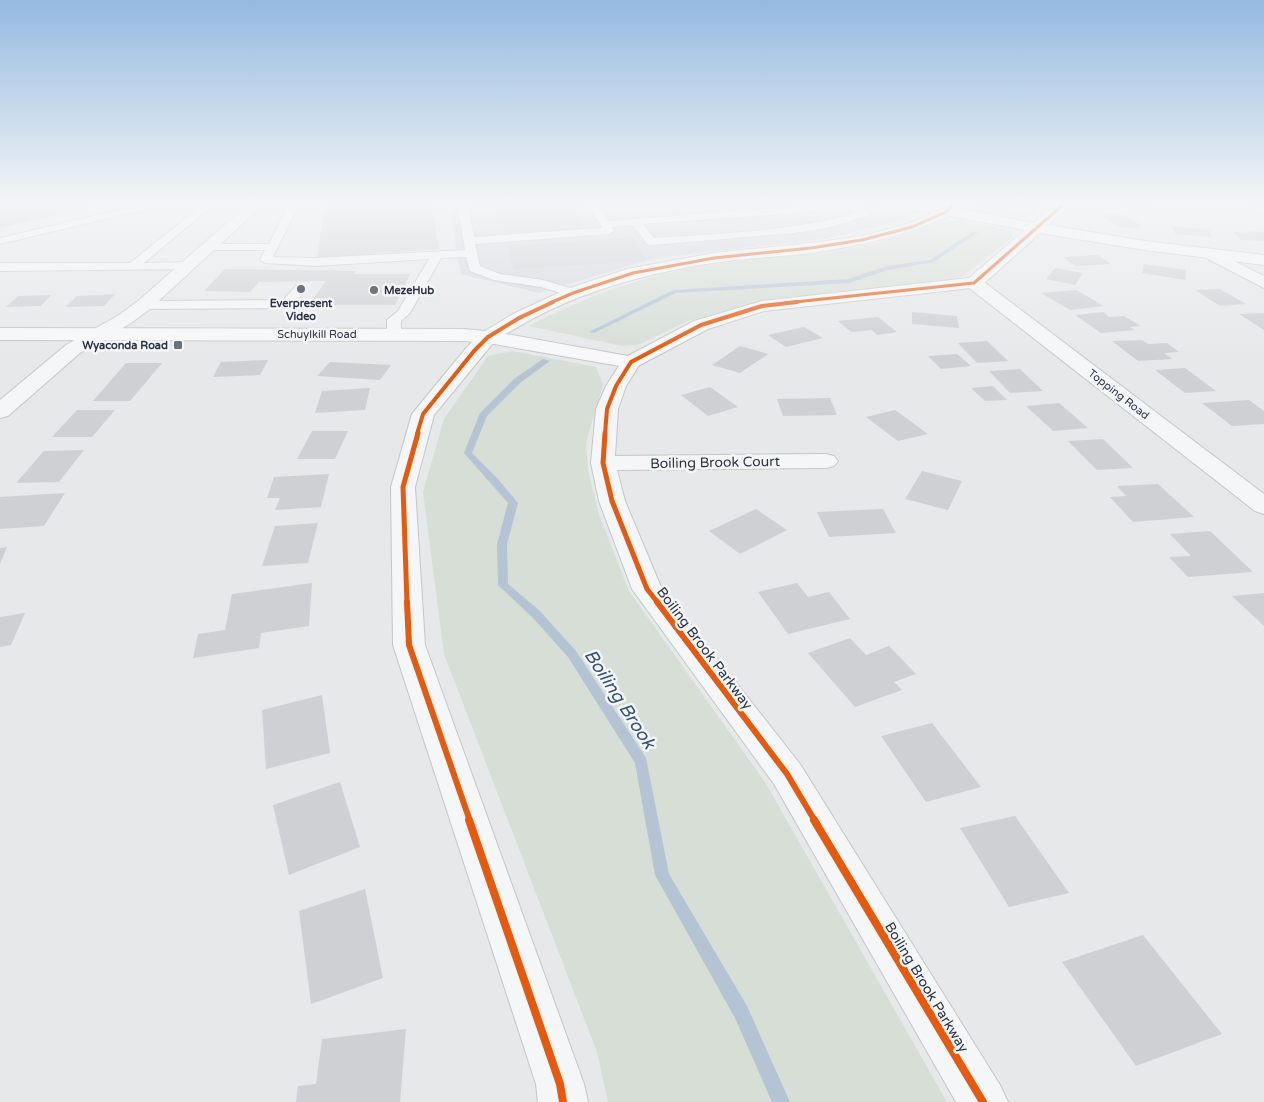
<svg xmlns="http://www.w3.org/2000/svg" width="1264" height="1102" viewBox="0 0 1264 1102" font-family="'Varela Round',sans-serif">
	<style>
		.built { fill: #d4d7dd }
		.green { fill: #d6ded6 }
		.lines { fill: none; stroke-linecap: round; stroke-linejoin: round }
		.stream { fill: #b4c4d5; fill-rule: evenodd }
		.building { fill: #ced0d3 }
		.lane-casing { stroke: #c4c6c8; stroke-width: 2 }
		.street-casing { stroke: #c4c6c8; stroke-width: 2 }
		.secondary-casing { stroke: #c4c6c8; stroke-width: 2 }
		.lane { fill: #f5f6f7; fill-rule: evenodd }
		.street { fill: #f5f6f7; fill-rule: evenodd }
		.secondary { fill: #f8f8f8; fill-rule: evenodd }
		.cycleway-far4-casing { stroke: #f4f6f9; stroke-width: 5 }
		.cycleway-far3-casing { stroke: #f4f6f9; stroke-width: 6 }
		.cycleway-far2-casing { stroke: #f4f6f9; stroke-width: 8 }
		.cycleway-far1-casing { stroke: #f4f6f9; stroke-width: 9 }
		.cycleway-casing { stroke: #f4f6f9; stroke-width: 11 }
		.cycleway-far4 { stroke: #e8590c; stroke-width: 3 }
		.cycleway-far3 { stroke: #e8590c; stroke-width: 4 }
		.cycleway-far2 { stroke: #e8590c; stroke-width: 5 }
		.cycleway-far1 { stroke: #e8590c; stroke-width: 6 }
		.cycleway { stroke: #e8590c; stroke-width: 8 }
		.poi-dot { fill: #6c737f; stroke: #f4f6f9; stroke-width: 2 }
		.labels { text-anchor: middle; stroke-width: 5; stroke-linejoin: round; paint-order: stroke }
		.far-poi-label { font-size: 11px; font-weight: bold; fill: #2b3445; stroke: #f4f6f9; text-anchor: start }
		.far-street-label { font-size: 11px; fill: #2b3445; stroke: #f4f6f9 }
		.street-label { font-size: 14px; fill: #2b3445; stroke: #f4f6f9 }
		.near-water-label { font-size: 18px; font-style: italic; fill: #34527a; stroke: #f4f6f9 }
	</style>
	<rect width="100%" height="100%" fill="#e6e8ea"/>
	<g class="built">
		<path d="M448,202H865L921,211L894,222L825,239L656,258L538,293L461,274Z"/>
		<path d="M1230,202H1264V217H1262Z"/>
	</g>
	<g class="green">
		<path d="M972,202H1051L1029,217H1019L975,209L970,204Z"/>
		<path d="M961,220L1011,231L1013,237L959,279L754,303L688,321L638,345L622,346L529,326C597,291 653,272 730,262C772,256 818,256 859,247C878,243 898,237 917,231C936,225 941,221 961,220Z"/>
		<path d="M512,351L596,367L603,385L586,442L588,470L599,515L629,591L765,782L947,1102H608L597,1052L444,654L423,492L444,419L488,356Z"/>
	</g>
	<g class="lines">
		<g class="stream">
			<path d="M974,231L979,232L934,262L888,270L849,283L676,293L594,333L589,332L673,290L848,279L887,266L930,260Z"/>
			<path d="M543,359L550,361L520,383L487,416L472,453L497,478L518,503L507,544L508,584L540,611L576,651L646,758L669,874L747,1006L790,1102H772L735,1018L655,875L635,763L568,657L532,617L498,585L497,544L508,503L464,453L480,413L514,379Z"/>
		</g>
	</g>
	<g class="building">
		<path d="M0,202H111L0,228Z"/>
		<path d="M325,202H431L439,249L317,258Z"/>
		<path d="M496,202H568L584,229L507,234Z"/>
		<path d="M1118,202H1141L1157,205L1150,211L1138,208L1135,210L1113,206Z"/>
		<path d="M1123,214L1143,226H1137L1143,229L1120,227L1101,215Z"/>
		<path d="M1172,226L1209,230L1212,237L1175,234Z"/>
		<path d="M1249,231L1264,232V241L1241,240L1233,232L1251,233Z"/>
		<path d="M632,237L648,261L514,269L507,246Z"/>
		<path d="M1098,255L1111,264L1076,266L1063,257Z"/>
		<path d="M1144,264L1186,270V280L1142,273Z"/>
		<path d="M1055,268L1083,273L1075,285L1046,279Z"/>
		<path d="M225,269L356,271L354,274H410L395,305H309L326,281L259,282L250,292L204,291Z"/>
		<path d="M1220,289L1246,304L1220,306L1195,290Z"/>
		<path d="M1076,290L1104,306L1070,310L1041,293Z"/>
		<path d="M115,294L104,306L65,307L77,296Z"/>
		<path d="M51,295L41,306L6,307L18,296Z"/>
		<path d="M912,312L957,316L959,328L912,324Z"/>
		<path d="M1103,312L1109,317L1124,316L1141,326L1130,327L1135,330L1101,333L1075,315Z"/>
		<path d="M1264,313V330L1239,314Z"/>
		<path d="M878,317L897,332L877,335L872,330L851,332L838,321Z"/>
		<path d="M804,327L823,338L786,347L768,335Z"/>
		<path d="M1142,340L1148,344L1167,343L1179,352L1164,353L1172,359L1138,361L1112,341Z"/>
		<path d="M987,341L1008,361L977,363L958,343Z"/>
		<path d="M740,346L768,354L740,373L712,365Z"/>
		<path d="M957,354L971,366L941,369L928,356Z"/>
		<path d="M268,360L260,375L213,377L221,362Z"/>
		<path d="M330,362L391,365L380,380L317,376Z"/>
		<path d="M126,363H162L130,401H93Z"/>
		<path d="M1185,368L1216,391L1185,393L1155,370Z"/>
		<path d="M1020,369L1043,391L1010,393L989,371Z"/>
		<path d="M993,386L1007,400L985,401L971,388Z"/>
		<path d="M710,387L738,407L708,416L681,395Z"/>
		<path d="M370,388L365,410L315,413L322,391Z"/>
		<path d="M830,398L837,415L783,416L777,399Z"/>
		<path d="M1249,400L1264,411V424L1232,426L1202,403Z"/>
		<path d="M1059,403L1088,428L1053,431L1026,406Z"/>
		<path d="M77,410H115L92,437H52Z"/>
		<path d="M895,410L928,434L898,441L866,417Z"/>
		<path d="M312,431H348L335,459H297Z"/>
		<path d="M1103,439L1133,468L1097,470L1068,441Z"/>
		<path d="M84,450L59,482L16,483L44,451Z"/>
		<path d="M922,471L962,481L948,510L905,499Z"/>
		<path d="M329,474L321,507L275,510L280,498H267L274,477Z"/>
		<path d="M1158,484L1194,517L1133,522L1110,497L1126,496L1117,486Z"/>
		<path d="M65,493L44,526L0,529V497Z"/>
		<path d="M756,509L787,530L740,554L709,531Z"/>
		<path d="M883,509L896,533L829,537L817,512Z"/>
		<path d="M318,523L308,563L262,566L275,526Z"/>
		<path d="M1210,531L1253,572L1188,577L1169,557L1191,556L1170,534Z"/>
		<path d="M7,547L0,564V548Z"/>
		<path d="M312,583L309,626L261,633L259,648L193,658L198,634L225,630L232,594Z"/>
		<path d="M797,583L808,597L829,592L850,619L788,634L758,592Z"/>
		<path d="M1264,593V626L1232,596Z"/>
		<path d="M25,613L11,645L0,647V617Z"/>
		<path d="M850,638L866,655L889,646L916,674L894,682L902,690L855,707L808,653Z"/>
		<path d="M322,695L330,753L266,769L262,710Z"/>
		<path d="M932,723L981,787L926,802L881,736Z"/>
		<path d="M340,782L360,847L289,875L273,805Z"/>
		<path d="M1015,816L1069,893L1009,907L960,828Z"/>
		<path d="M365,889L383,978L311,1004L299,911Z"/>
		<path d="M1143,935L1222,1034L1136,1066L1062,962Z"/>
		<path d="M406,1029L400,1102H296L298,1086L316,1084L322,1039Z"/>
	</g>
	<g class="lines">
		<defs>
			<g id="lane">
				<path d="M153,202H169L168,204L0,244V238Z"/>
				<path d="M206,202H217L144,263L189,262L195,266L193,269L0,271V263H130Z"/>
				<path d="M290,202H300L273,257L316,258L465,250L457,202H467L474,237L602,228L587,202H597L608,221L795,207L832,202H855L869,214L868,216L827,228L793,233L651,245L647,244L633,225L612,227L614,231L609,234L475,244L480,266L500,274L543,280L577,290L579,293L573,297L541,287L494,280L470,271L466,257L441,258L410,313L401,321V335L394,339L387,335V320L398,311L429,259L316,266L266,263L260,260L265,250H210L204,247L210,244H269ZM847,205L856,213C791,232 721,233 654,238L643,224L795,213Z"/>
				<path d="M300,285L306,289L292,307L287,308L144,309L138,305L144,301L283,300L296,286Z"/>
			</g>
			<g id="street">
				<path d="M251,202H266L150,309L131,323L80,353L8,416L0,418V400L66,345L119,315L138,301Z"/>
				<path d="M886,202C900,201 946,201 955,211L948,215L893,206Z"/>
				<path d="M1214,251L1264,276V288L1208,259L1206,256L1208,253Z"/>
				<path d="M974,278L980,279L1264,494V514L1255,511L968,287L966,283L968,279Z"/>
				<path d="M488,331L495,333L498,337L434,415L415,487L425,645L584,1084L588,1102H538L536,1084L393,645L391,487L412,414L467,347L481,333Z"/>
				<path d="M631,356L638,358L641,362L626,386L618,409L615,456L826,454L834,456L838,461L834,466L826,468L617,470L625,501L661,587L800,764L1000,1085L1008,1102H956L774,784L632,589L599,501L591,463L596,409L606,386L624,358Z"/>
			</g>
			<path id="secondary" d="M947,202H961L957,208L1034,223L1058,202H1073L1048,225L1145,241L1264,255V265L1145,250L1040,233L980,287L764,311L708,329L638,366L631,368L488,343L463,341L0,340V328L463,329L485,331L513,314L567,289L627,269L714,253L811,243L862,236L907,224L943,208ZM950,216L1025,230L969,278L762,301L694,321L628,356L506,334C570,294 638,275 712,263C745,258 778,257 811,253C859,246 905,236 950,216Z"/>
		</defs>
		<use href="#lane" class="lane-casing"/>
		<use href="#street" class="street-casing"/>
		<use href="#secondary" class="secondary-casing"/>
		<use href="#lane" class="lane"/>
		<use href="#street" class="street"/>
		<use href="#secondary" class="secondary"/>
		<defs>
			<g id="cycleway-far4">
				<path d="M550,303L573,293L633,273L714,258L811,248L862,240L912,227L948,211L954,202"/>
				<path d="M785,303L974,283L1066,202"/>
			</g>
			<g id="cycleway-far3">
				<path d="M417,434L423,414L474,351L488,337L519,318L553,302"/>
				<path d="M605,434L607,409L616,386L631,362L701,325L762,306L797,302"/>
			</g>
			<g id="cycleway-far2">
				<path d="M605,433L603,463L612,501L647,589L658,603"/>
				<path d="M407,603L403,487L418,433"/>
			</g>
			<g id="cycleway-far1">
				<path d="M407,602L409,645L470,821"/>
				<path d="M657,602L787,774L815,821"/>
			</g>
			<g id="cycleway">
				<path d="M469,820L560,1084L563,1102"/>
				<path d="M814,820L983,1102"/>
			</g>
		</defs>
		<use href="#cycleway-far4" class="cycleway-far4-casing"/>
		<use href="#cycleway-far3" class="cycleway-far3-casing"/>
		<use href="#cycleway-far2" class="cycleway-far2-casing"/>
		<use href="#cycleway-far1" class="cycleway-far1-casing"/>
		<use href="#cycleway" class="cycleway-casing"/>
		<use href="#cycleway-far4" class="cycleway-far4"/>
		<use href="#cycleway-far3" class="cycleway-far3"/>
		<use href="#cycleway-far2" class="cycleway-far2"/>
		<use href="#cycleway-far1" class="cycleway-far1"/>
		<use href="#cycleway" class="cycleway"/>
	</g>
	<linearGradient id="sky" x2="0" y2="1"><stop stop-color="#93bae0"/><stop offset="0.57" stop-color="#f4f5f6"/><stop offset="1" stop-color="#f4f5f6" stop-opacity="0"/></linearGradient>
	<rect width="1264" height="356" fill="url(#sky)"/>
	<g class="poi-dot">
		<circle cx="301" cy="289" r="5"/>
		<circle cx="374" cy="290" r="5"/>
		<rect x="173" y="340" width="10" height="10" rx="2.5"/>
	</g>
	<g class="labels">
		<g class="far-poi-label">
			<text x="384" y="294">MezeHub</text>
			<text x="301" y="307" text-anchor="middle">Everpresent<tspan x="301" dy="13">Video</tspan></text>
			<text x="168" y="349" text-anchor="end">Wyaconda Road</text>
		</g>
		<g class="far-street-label">
			<text x="317" y="338">Schuylkill Road</text>
			<text transform="translate(1119 394) rotate(38)" y="4">Topping Road</text>
		</g>
		<g class="street-label">
			<text transform="translate(715 462) rotate(-1)" y="5">Boiling Brook Court</text>
			<text transform="translate(705 648) rotate(53)" y="5">Boiling Brook Parkway</text>
			<text transform="translate(927 987) rotate(59)" y="5">Boiling Brook Parkway</text>
		</g>
		<g class="near-water-label">
			<text transform="translate(620 699) rotate(57)" y="6">Boiling Brook</text>
		</g>
	</g>
</svg>
